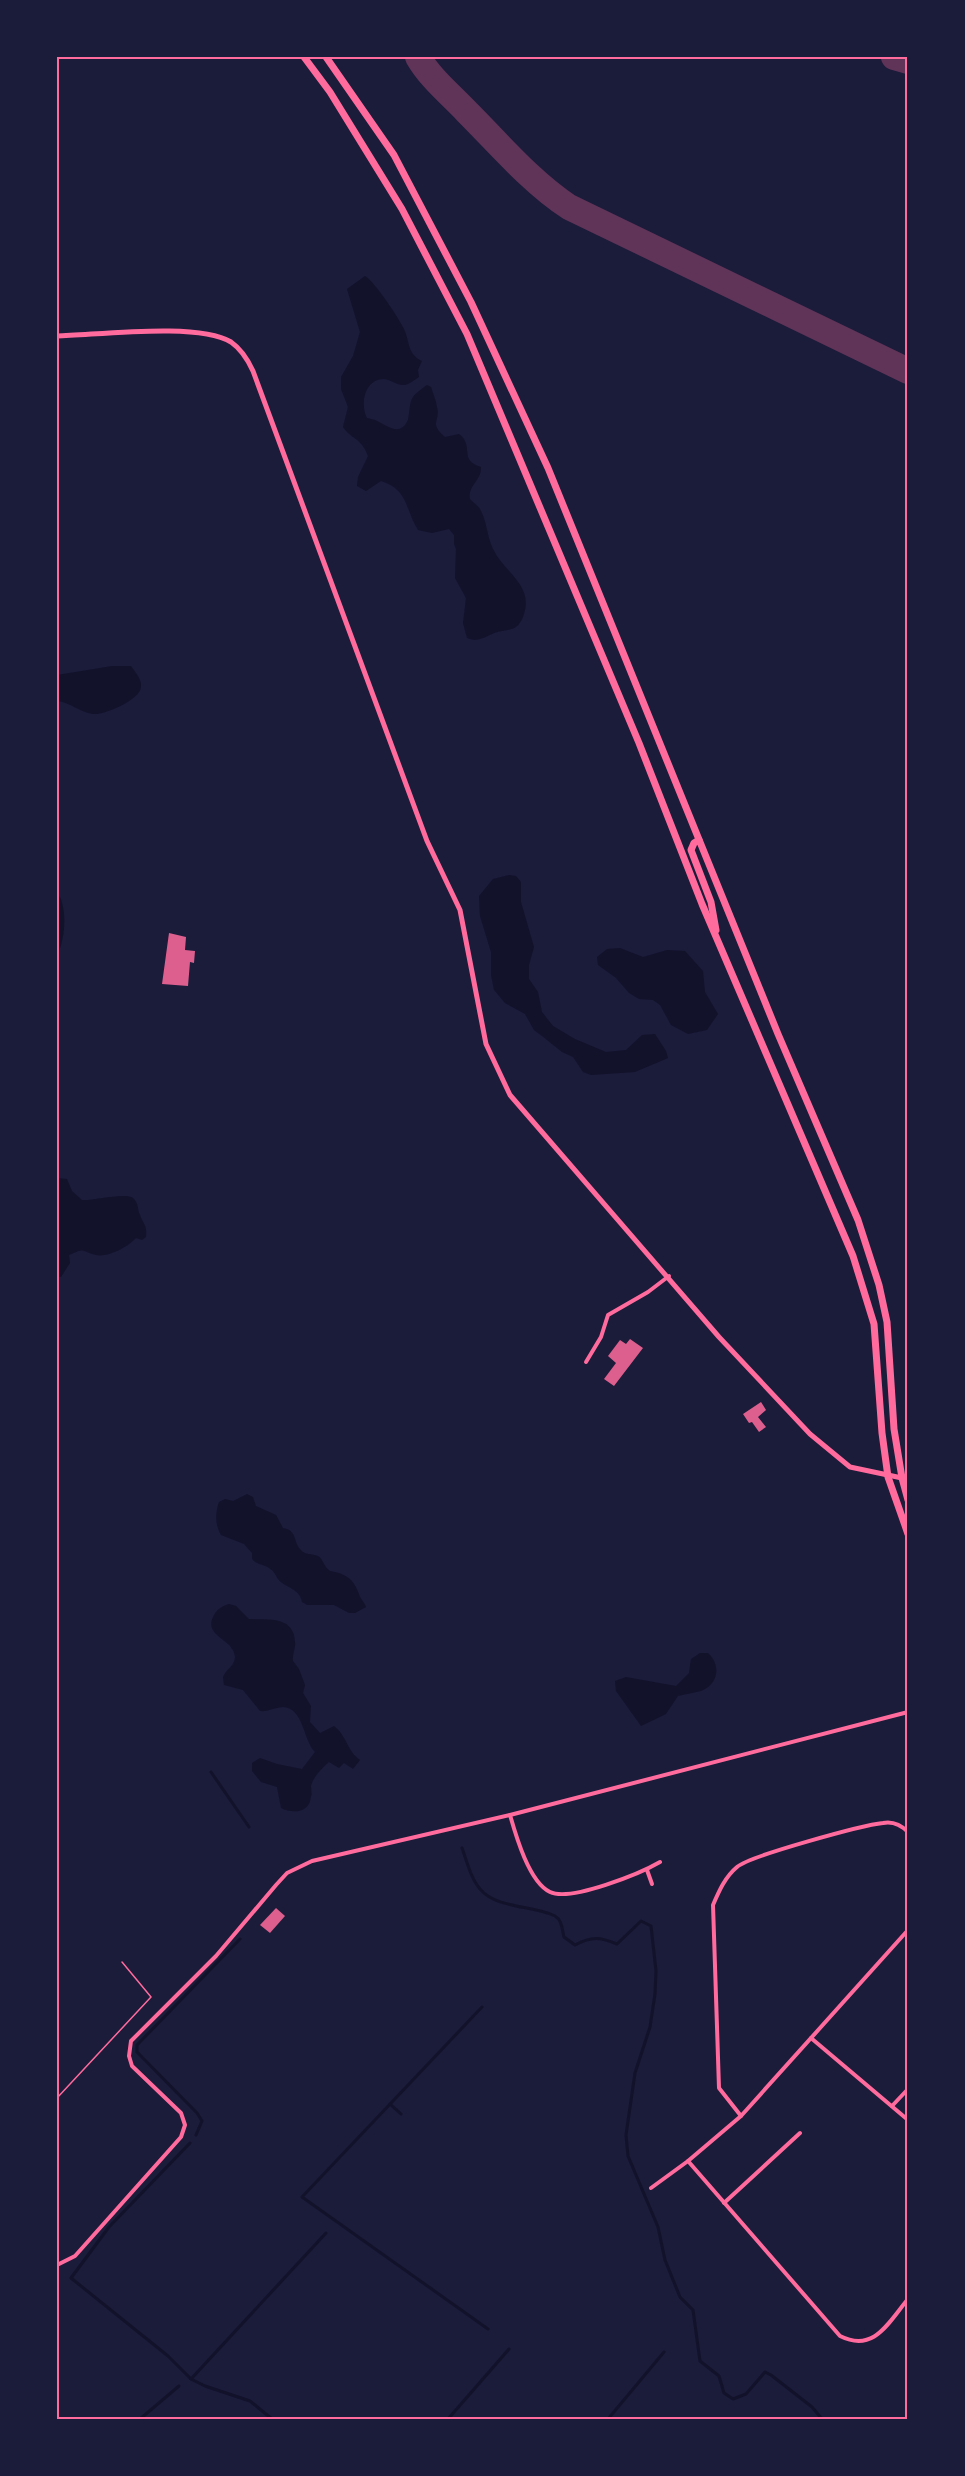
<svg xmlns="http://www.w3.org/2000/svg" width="965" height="2476" viewBox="0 0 965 2476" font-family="Roboto,sans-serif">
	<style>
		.water { fill: #12122b }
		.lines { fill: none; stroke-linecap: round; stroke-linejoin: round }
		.stream { stroke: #12122b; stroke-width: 3 }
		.taxiway { stroke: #603358; stroke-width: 26 }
		.building { fill: #dd5f8e }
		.path { stroke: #ff6b9d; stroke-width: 1.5 }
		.minor { stroke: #ff6b9d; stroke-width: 4 }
		.tertiary { stroke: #ff6b9d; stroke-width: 5 }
		.trunk { stroke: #ff6b9d; stroke-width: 7 }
		.neatline { fill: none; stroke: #ff6b9d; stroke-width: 2 }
	</style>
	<rect width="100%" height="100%" fill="#1b1b3a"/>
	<g class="water">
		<path d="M365,276C375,282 398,317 404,329C410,342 407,354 422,361L418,370L419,377C414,380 408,386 402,385C395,384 390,379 383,379C364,380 360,405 367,418C370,419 374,419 377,421C388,426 400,437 408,420C412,399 407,399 427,385L431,387C433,394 436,400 437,407C441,422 428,422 445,437L459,434C475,446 458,460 481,467C482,480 467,486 470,499C473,502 478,506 480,509C487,521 487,537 493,549C505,574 535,585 523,617C518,629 513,629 502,631C488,633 481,644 467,638L463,623L466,598L455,578L456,549L454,544V535L449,529L432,533L418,530C405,509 409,490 381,481L366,491L357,486L358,477L368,456C361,437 352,440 343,427L348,407L341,389V377L353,356L360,332L347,289Z"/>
		<path d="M112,666H131C135,672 142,679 141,687C140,700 105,715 93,714C79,712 70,702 57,701V675Z"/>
		<path d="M509,875L516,876L521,882V902L534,947L529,965V979L538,992L542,1012L553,1026L575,1039L606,1052L626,1050L642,1035L655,1034L666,1051L668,1058L635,1072L591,1075L583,1072L573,1057L562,1052L542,1036L534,1030L525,1014L505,1003L494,990L491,975V952L480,916L479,896L493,879Z"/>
		<path d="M57,895L60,897C67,913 65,940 57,955Z"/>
		<path d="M620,948L643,957L667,950L685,951L703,971L705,992L718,1014L707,1030L688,1034L671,1025L660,1005L653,1000L639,999L629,993L616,978L598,965L597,957L607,949Z"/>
		<path d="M57,1178L67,1179L72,1191L82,1200C93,1201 125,1192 133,1198C139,1203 137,1209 140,1215C144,1226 147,1224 146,1237L142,1240L136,1238C129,1246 108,1258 96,1255C81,1251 86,1247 69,1255L70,1263L61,1277H57Z"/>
		<path d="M247,1494L253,1497L256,1506L276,1515L283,1528C297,1530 293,1541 300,1549C305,1556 312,1553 318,1556C323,1559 324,1567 330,1571C346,1574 353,1578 359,1594C360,1599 364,1601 366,1607L355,1613H349L334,1605H307L302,1602C300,1588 285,1588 278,1579C275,1574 274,1571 269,1568C263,1564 257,1565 252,1559V1553L244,1544L221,1535C215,1524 215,1514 219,1502L225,1499L233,1501Z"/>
		<path d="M229,1604L236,1606L249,1619C267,1620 294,1615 295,1642C296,1648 292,1654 293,1661L299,1669L305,1685L303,1693L311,1706L310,1722L320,1733L334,1726C347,1736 347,1751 360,1760L353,1769L344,1763L339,1768L329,1762C322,1768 313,1777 311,1786C311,1787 312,1795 311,1796C310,1813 293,1814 281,1808L277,1787L261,1782L252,1771V1763L260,1758L277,1764L302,1769L315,1752C303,1740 304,1708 283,1707C276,1707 268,1712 260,1711L243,1690L224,1685L223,1677C226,1669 235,1666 235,1657C234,1638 202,1637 214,1615C218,1608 223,1606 229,1604Z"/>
		<path d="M700,1653H708C721,1665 719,1684 701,1691C694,1693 685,1694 678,1696L666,1714L641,1726L616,1691L615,1681L626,1677L676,1686L689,1673L691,1659Z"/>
	</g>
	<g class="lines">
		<g class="stream">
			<path d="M211,1772L249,1827"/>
			<path d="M462,1848C468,1864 472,1886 488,1896C506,1908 538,1907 555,1916C562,1920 562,1929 564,1937L575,1945C592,1936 600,1937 617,1944L641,1921L651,1926L656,1971L655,1994L650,2027L635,2073L626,2135L628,2156L658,2227L665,2260L680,2297L693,2310L700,2361L719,2376L724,2393L733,2399L746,2394L765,2372L771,2375L812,2407L822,2419"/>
			<path d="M482,2007L302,2197L488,2329"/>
			<path d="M390,2104L401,2114"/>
			<path d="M196,2135L202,2121L197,2113L137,2052V2045L240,1939"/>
			<path d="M190,2143L109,2227L71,2278L168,2356L191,2379L205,2386L250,2401L272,2419"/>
			<path d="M191,2379L326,2233"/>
			<path d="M140,2419L179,2386"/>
			<path d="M448,2419L509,2349"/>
			<path d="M608,2419L664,2352"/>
		</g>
		<g class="taxiway">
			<path d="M418,57C430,78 451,95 467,112C499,144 531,182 569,207L908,371"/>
			<path d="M894,57L908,61"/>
		</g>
	</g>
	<g class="building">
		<path d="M169,933L186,937L185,950L195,951L194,963L190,962L188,986L162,984Z"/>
		<path d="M630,1339L643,1348L614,1386L604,1379L616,1363L608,1356L620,1340L626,1344Z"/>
		<path d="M761,1402L766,1410L758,1417L766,1427L759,1432L752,1422L749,1423L743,1414Z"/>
		<path d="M276,1908L285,1916L270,1933L260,1925Z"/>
	</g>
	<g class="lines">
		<path class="path" d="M57,2098L151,1997L122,1962"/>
		<g class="minor">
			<path d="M586,1362L601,1337L608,1315L648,1292L669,1276"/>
			<path d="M510,1815C516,1836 529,1882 550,1892C571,1902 641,1873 660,1862"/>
			<path d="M647,1870L652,1884"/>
			<path d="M811,2038L908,2120"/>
			<path d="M892,2106L908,2089"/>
			<path d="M741,2116L719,2088L713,1905C719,1891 725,1877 737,1867C749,1856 863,1825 883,1823C893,1821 901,1825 908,1832"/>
			<path d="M688,2161L840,2336C874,2353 888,2323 908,2299"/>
			<path d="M651,2188L688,2161L741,2116L908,1930"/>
			<path d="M724,2203L800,2133"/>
			<path d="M57,2265L75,2256L181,2137L185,2125L181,2113L132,2066L129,2056L131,2041L216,1956L276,1885L287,1873L312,1861L510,1815L908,1712"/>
		</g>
		<path class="tertiary" d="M57,336C98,335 198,322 231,342C241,349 248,360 253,371L427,841L460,910L486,1044L510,1095L719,1337L810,1434L850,1467L902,1478"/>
		<g class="trunk">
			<path d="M304,57L330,92L402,209L467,334L639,743L702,904L853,1256L874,1324L882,1433L888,1477L908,1534"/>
			<path d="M326,57L394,155L471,302L548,468L778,1034L858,1220L879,1285L887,1322L894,1429L902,1478L908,1500"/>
			<path d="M699,840L694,843L691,850L711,902L716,930"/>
		</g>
	</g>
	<rect width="965" height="2476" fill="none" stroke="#1b1b3a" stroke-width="117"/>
	<rect x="58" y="58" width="848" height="2360" class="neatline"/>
</svg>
